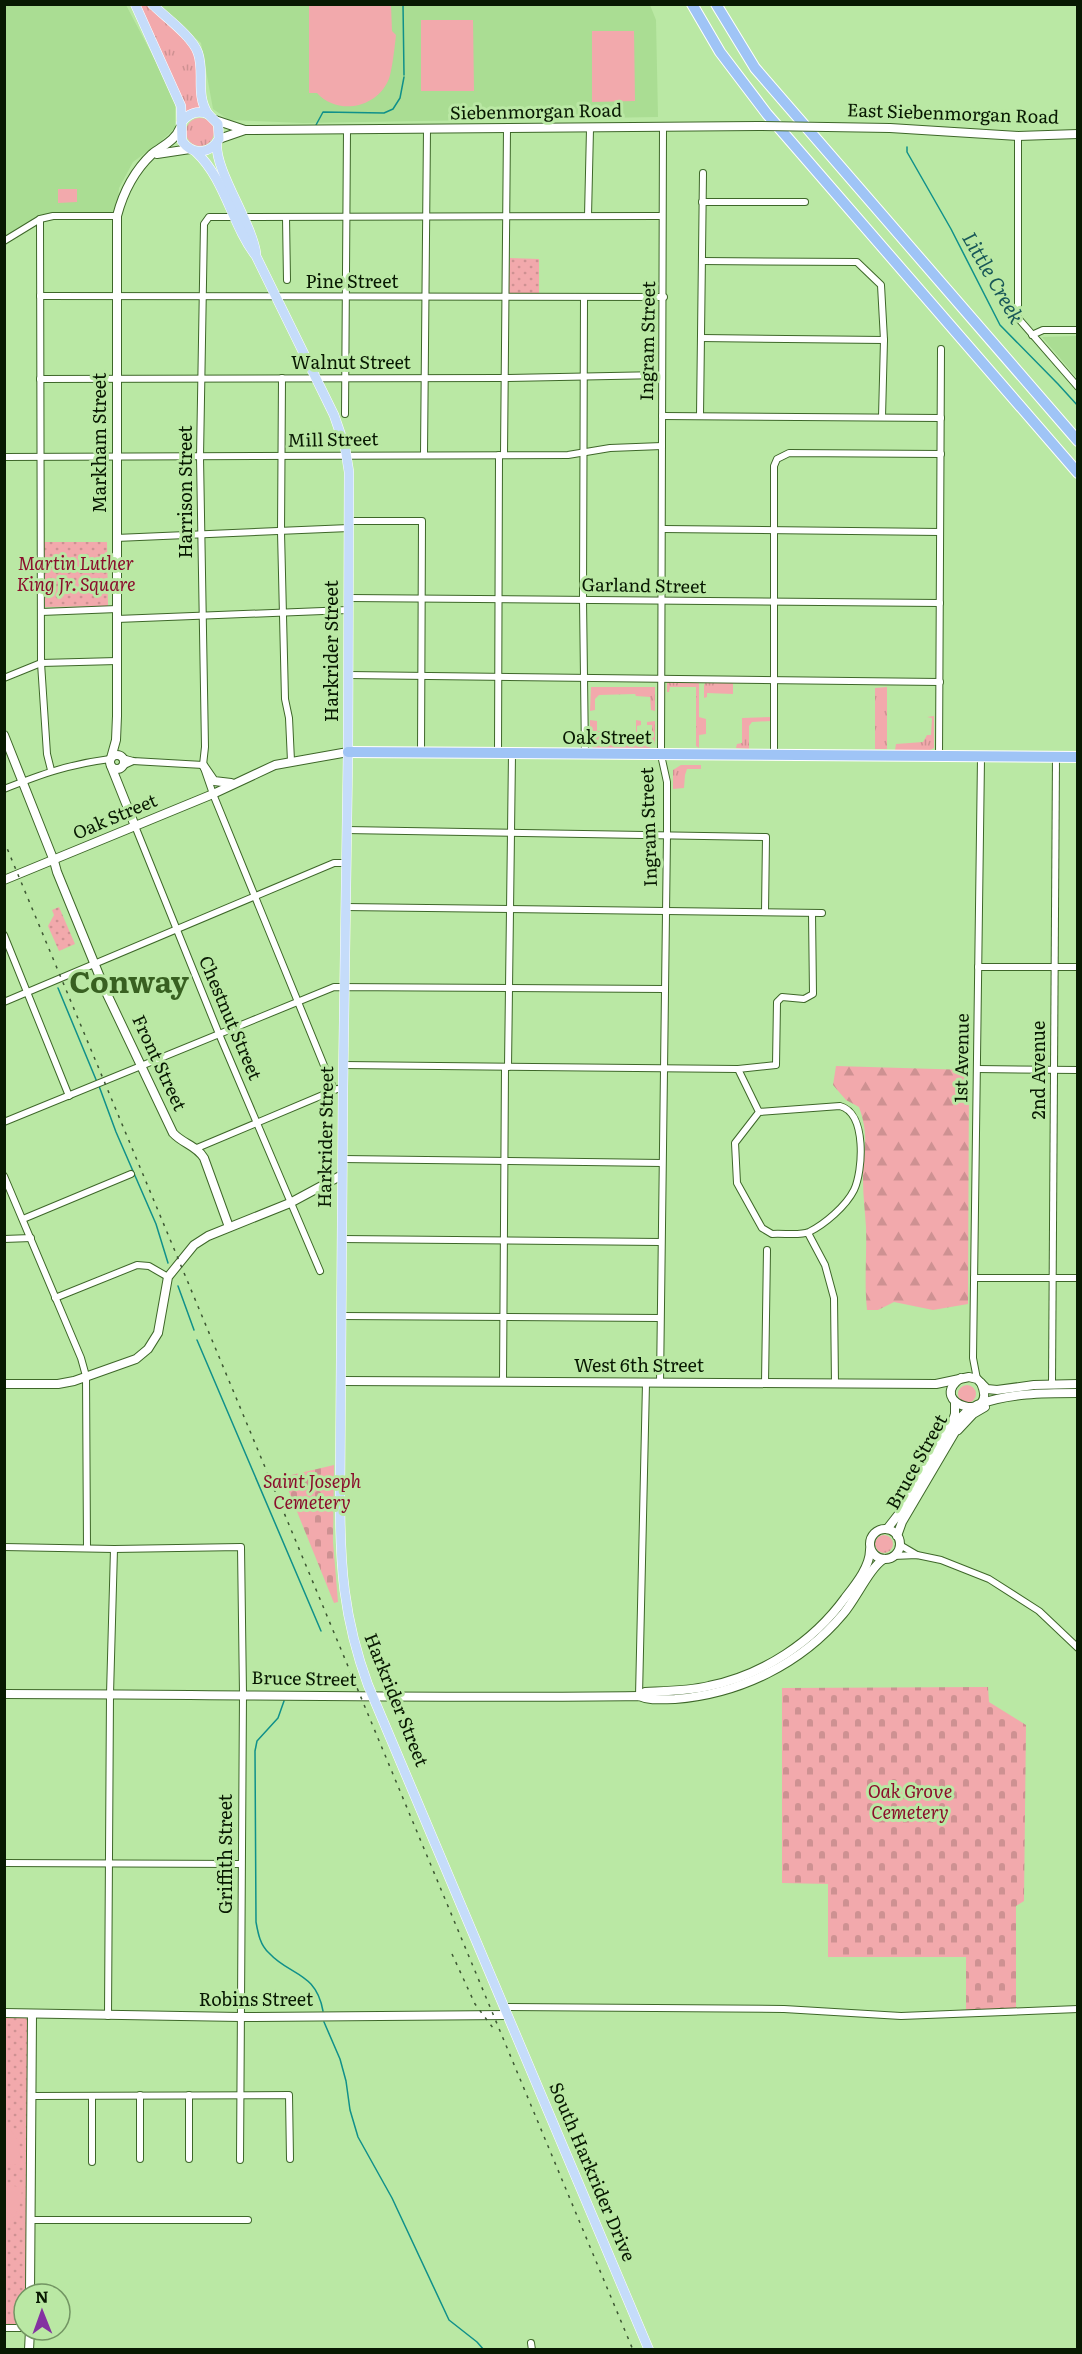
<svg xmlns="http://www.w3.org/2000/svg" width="1082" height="2354" viewBox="0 0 1082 2354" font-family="Literata,serif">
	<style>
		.built { fill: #aadd93 }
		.grass { fill: url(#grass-tufts) }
		.forest { fill: url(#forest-firs) }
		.cemetery { fill: url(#cemetery-stones) }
		.park { fill: url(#park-dots) }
		.pitch { fill: #f2a9ac }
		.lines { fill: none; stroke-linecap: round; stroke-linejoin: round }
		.stream { stroke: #10908a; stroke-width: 1.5 }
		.street-casing { stroke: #3e6729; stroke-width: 8 }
		.secondary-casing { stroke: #3e6729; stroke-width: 10 }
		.primary-casing { stroke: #fff; stroke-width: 10 }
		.highway-casing { stroke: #fff; stroke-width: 12 }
		.street { stroke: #fff; stroke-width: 6 }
		.secondary { stroke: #fff; stroke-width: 8 }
		.primary { stroke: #c5dcfa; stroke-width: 9 }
		.highway { stroke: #9fc4f6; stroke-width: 10 }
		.rail { stroke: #3d5732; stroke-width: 1.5; stroke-dasharray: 3 6; stroke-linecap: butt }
		.secondary-bridge-casing { stroke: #3e6729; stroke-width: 10; stroke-linecap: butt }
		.secondary-bridge { stroke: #fff; stroke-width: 8 }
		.labels { text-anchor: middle; stroke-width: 6; stroke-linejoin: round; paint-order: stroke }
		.street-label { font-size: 18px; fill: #081902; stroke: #bae8a4 }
		.park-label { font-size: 18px; font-style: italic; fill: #8a0e2c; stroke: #bae8a4 }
		.water-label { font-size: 20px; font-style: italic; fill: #195858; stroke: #bae8a4 }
		.town-label { font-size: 30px; font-weight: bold; fill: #386021; stroke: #bae8a4 }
	</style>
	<defs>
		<pattern id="grass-tufts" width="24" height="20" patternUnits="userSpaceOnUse" patternTransform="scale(1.5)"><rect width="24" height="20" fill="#f2a9ac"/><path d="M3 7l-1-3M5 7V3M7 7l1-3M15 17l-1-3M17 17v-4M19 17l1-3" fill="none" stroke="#ce9192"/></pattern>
		<pattern id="forest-firs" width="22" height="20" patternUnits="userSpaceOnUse" patternTransform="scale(1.5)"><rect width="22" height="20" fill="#f2a9ac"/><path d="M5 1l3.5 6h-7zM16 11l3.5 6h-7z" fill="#ce9192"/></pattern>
		<pattern id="cemetery-stones" width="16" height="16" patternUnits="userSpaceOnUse" patternTransform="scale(1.5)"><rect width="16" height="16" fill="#f2a9ac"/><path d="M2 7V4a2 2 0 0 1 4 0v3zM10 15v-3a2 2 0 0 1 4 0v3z" fill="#ce9192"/></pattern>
		<pattern id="park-dots" width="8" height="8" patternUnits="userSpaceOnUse" patternTransform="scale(1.5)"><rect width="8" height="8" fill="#f2a9ac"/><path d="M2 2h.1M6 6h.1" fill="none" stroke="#ce9192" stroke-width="1.8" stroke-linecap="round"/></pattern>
	</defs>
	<rect width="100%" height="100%" fill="#bae8a4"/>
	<g class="built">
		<path d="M5,5H126L175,98V128L160,142L133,162L119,188L117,216L41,219L5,237Z"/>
		<path d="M158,5H650L656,20L658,117L303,123L229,120L213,109L201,43Z"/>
		<path d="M1077,336H1078L1077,378L1042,337Z"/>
	</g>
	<g class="grass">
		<path d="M138,5H146C160,18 189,38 195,56C201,73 195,91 200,108L186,112Z"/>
		<circle cx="200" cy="132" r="14"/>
		<path d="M667,682L699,683V717L706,719V734L699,735V748L696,746V687H670L669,692H667Z"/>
		<path d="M706,682H733V694L707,693V697L704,698V685Z"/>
		<path d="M591,687H655V711L651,710L650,697L636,696L635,694L599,695L595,699V710L590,711Z"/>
		<path d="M887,687V749H875V688Z"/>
		<path d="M934,716V748L930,750H895L896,744L923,742L927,735H931L932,718L927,717Z"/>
		<path d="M772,717L771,721L752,722L749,726V749L736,748L737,744L742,743V718Z"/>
		<path d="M590,720L597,721V731H609L610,744L636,745V720L641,721V725L637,726V738L647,740L652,738V725H647V722L655,721V743L649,748H593L590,743Z"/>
		<path d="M681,765H701V769H687L685,775L684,788L673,789V770Z"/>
		<circle cx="967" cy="1394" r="9"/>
		<circle cx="884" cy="1544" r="9"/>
	</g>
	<path class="forest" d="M836,1066L969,1070L968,1304L933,1310L894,1302L878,1310H867C864,1282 867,1254 866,1227C865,1211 863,1196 863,1180C863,1151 870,1137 859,1107L846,1100L833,1085Z"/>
	<g class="cemetery">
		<path d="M334,1465L333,1542L338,1602L334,1603L283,1477Z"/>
		<path d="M988,1687L989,1702L1026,1725L1024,1901L1016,1906V2012H966V1957H828V1884L782,1883V1688Z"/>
	</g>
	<g class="park">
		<path d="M510,258L539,259V295H508Z"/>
		<path d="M44,542H107L108,606L45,607Z"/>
		<path d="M59,907L75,944L59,951L48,926L54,915L52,910Z"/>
		<path d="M5,2017H24L29,2020L27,2294H24V2325H5Z"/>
	</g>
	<g class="pitch">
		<path d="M309,5H391L392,31L396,35C395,44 392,74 388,81C375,109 337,115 317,93H309Z"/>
		<path d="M421,20H473L474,91H421Z"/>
		<path d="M592,31H634L635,101L592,102Z"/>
		<path d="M58,189H77V202L58,203Z"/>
		<path d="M4,2121L18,2140L21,2164L5,2165Z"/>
		<path d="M5,2185L22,2187C22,2204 16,2217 5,2230Z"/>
	</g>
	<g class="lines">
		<g class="stream">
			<path d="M403,4L404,75"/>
			<path d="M316,125L323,112L384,113L393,109L400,98L404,77"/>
			<path d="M907,147V152L951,229L1000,325L1058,384L1078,406"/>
			<path d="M58,988L97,1082"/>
			<path d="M99,1086L116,1132L156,1224L168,1263"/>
			<path d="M178,1286L194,1330"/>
			<path d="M197,1340L321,1631"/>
			<path d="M284,1701L278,1718L257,1741L255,1751L256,1922C258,1933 260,1945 269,1953C290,1976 316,1972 323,2011"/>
			<path d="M324,2022L340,2059L346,2081L350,2110L358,2137L392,2198L449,2320L477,2342L484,2350"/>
		</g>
		<defs>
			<g id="street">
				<path d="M1018,136V318L1078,387"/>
				<path d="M702,202H805"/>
				<path d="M588,216L590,129"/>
				<path d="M235,217H209L204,224L200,457L205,747L203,765L213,794L334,1090"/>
				<path d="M244,217L662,216"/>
				<path d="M286,217L287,280"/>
				<path d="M40,219L41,663L47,754L51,770"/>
				<path d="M4,241L40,219L53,216H117"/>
				<path d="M702,261L857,262L881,285L884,340L882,417"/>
				<path d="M40,296L664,297"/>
				<path d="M584,297L583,600L585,754"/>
				<path d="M1032,335L1043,330H1078"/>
				<path d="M701,338L884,340"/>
				<path d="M282,378L281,532L285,699L289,718L291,761"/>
				<path d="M40,379L504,378L662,375"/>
				<path d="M345,414L347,130"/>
				<path d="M662,416L941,418"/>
				<path d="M700,416L703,173"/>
				<path d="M424,454L427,129"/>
				<path d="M504,455L507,129"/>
				<path d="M4,457L568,455L610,448L662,446"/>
				<path d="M349,521H422L421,753"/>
				<path d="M663,529L940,532"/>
				<path d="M116,538L349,528"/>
				<path d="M348,598L940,603"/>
				<path d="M41,612L117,609"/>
				<path d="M117,619L348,610"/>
				<path d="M348,675L940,682"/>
				<path d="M4,678L41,663L117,661"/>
				<path d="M498,754L499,455"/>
				<path d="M774,755V466L777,459L789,453L941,454"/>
				<path d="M939,757L941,349"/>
				<path d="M122,758L133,761L203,765"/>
				<path d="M122,766L133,761"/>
				<path d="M4,789C42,774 70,764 110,759"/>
				<path d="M135,826L219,1034L320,1271"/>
				<path d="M346,830L766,837L765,912"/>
				<path d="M345,907L822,913"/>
				<path d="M4,935L69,1096"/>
				<path d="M978,967H1078"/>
				<path d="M4,1002L334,863H346"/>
				<path d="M343,1065L738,1069L759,1112L840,1106C867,1113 863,1171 854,1190C846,1206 825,1224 809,1232C800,1236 783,1233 772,1234L762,1228L737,1183L735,1143L759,1112"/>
				<path d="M508,1067L512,754"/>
				<path d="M738,1069L776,1065L777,1002L782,997L804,999L813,994L812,913"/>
				<path d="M977,1069L1078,1070"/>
				<path d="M4,1122L334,987L665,989"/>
				<path d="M197,1148L337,1089"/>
				<path d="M342,1159L662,1163"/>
				<path d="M4,1176L81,1358L86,1376L87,1547"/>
				<path d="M23,1219L131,1174"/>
				<path d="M808,1233L825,1265L834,1298L835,1384"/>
				<path d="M4,1239L31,1238"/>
				<path d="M341,1239L661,1242"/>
				<path d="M974,1278H1078"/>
				<path d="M55,1298L137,1265L149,1266L168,1277"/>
				<path d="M341,1316L660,1318"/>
				<path d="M977,1379L973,1358L981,758"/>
				<path d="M503,1382L505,1067"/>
				<path d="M660,1383L667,835V782L661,755L663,127"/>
				<path d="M765,1383L767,1250"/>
				<path d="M1052,1384L1056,757"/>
				<path d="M900,1545L917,1555"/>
				<path d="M4,1547L114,1549L241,1547L243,1694L240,2160"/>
				<path d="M893,1556L917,1555L941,1560L989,1579L1039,1611L1078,1648"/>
				<path d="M639,1696L646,1383"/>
				<path d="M4,1863L240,1864"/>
				<path d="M504,2007L784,2009L901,2016L1078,2009"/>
				<path d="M108,2016L110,1694L114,1549"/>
				<path d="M189,2095V2159"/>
				<path d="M32,2096L289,2095L290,2159"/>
				<path d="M140,2159V2095"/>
				<path d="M92,2162V2096"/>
				<path d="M30,2220H248"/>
				<path d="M4,2328H24"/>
				<path d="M531,2343L532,2350"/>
			</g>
			<g id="secondary">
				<path d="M215,120L245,130"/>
				<path d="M827,127L890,128L1018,136L1078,134"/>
				<path d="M219,139L245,130L758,126"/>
				<path d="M157,154L190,149"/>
				<path d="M4,735L54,861L57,872L106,992L173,1133C183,1144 196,1145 204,1158L229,1227"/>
				<circle cx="117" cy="762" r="7"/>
				<path d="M111,758L116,740L117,716V216C123,193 134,171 152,154C162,146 175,141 180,128"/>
				<path d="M203,765L214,781L231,783"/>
				<path d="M111,766L135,826"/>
				<path d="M4,880L213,794L275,765L348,752"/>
				<path d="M961,1378C924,1404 1000,1425 981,1383"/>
				<path d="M341,1381L936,1384L969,1377L977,1379L987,1389L997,1390L1034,1385L1078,1384"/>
				<path d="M4,1384H58L74,1381L136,1359L148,1349L158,1333L168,1277L194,1245L208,1236L290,1203L342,1175"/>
				<path d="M977,1405C1008,1393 1044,1393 1078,1393"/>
				<path d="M958,1430L973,1414L985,1407"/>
				<circle cx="885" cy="1544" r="15"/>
				<path d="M887,1529L898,1515L952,1423L955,1414V1402"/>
				<path d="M897,1536L902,1522L955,1432L961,1417L970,1408"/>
				<path d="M4,1694C216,1694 427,1699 639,1696C650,1701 663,1699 675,1699C740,1694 801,1664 843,1614C856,1599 870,1567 884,1559"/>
				<path d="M639,1696L645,1692C667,1691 688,1691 709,1686C763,1675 813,1642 845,1598C855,1585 870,1567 870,1550"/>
				<path d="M4,2013L240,2017L507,2015"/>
				<path d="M30,2294L32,2014"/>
				<path d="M29,2350L30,2330"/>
			</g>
			<g id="primary">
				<path d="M135,4L181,106L182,141C193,156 210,154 219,139L218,124L208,114C198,110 188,113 181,123"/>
				<path d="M152,4C165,17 192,36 198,53C205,73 195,94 208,114"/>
				<path d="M217,143C214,169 251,221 256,253"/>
				<path d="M196,152C225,179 232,225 256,256L334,415L345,447L349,472L348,752L343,1088L340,1494C340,1565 343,1617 368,1685L649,2350"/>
			</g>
			<g id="highway">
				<path d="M692,4L720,52L767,114L1078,473"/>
				<path d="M716,4L755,68L1078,441"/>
				<path d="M348,752L1078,757"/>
			</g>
		</defs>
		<use href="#street" class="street-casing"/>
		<use href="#secondary" class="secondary-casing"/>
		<use href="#primary" class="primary-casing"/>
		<use href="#highway" class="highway-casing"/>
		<use href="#street" class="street"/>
		<use href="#secondary" class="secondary"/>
		<use href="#primary" class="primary"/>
		<use href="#highway" class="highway"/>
		<g class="rail">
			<path d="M4,841L633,2350"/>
			<path d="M452,1954L475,2004L493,2028"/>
		</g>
		<defs>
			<path id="secondary-bridge" d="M758,126L827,127"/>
		</defs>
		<use href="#secondary-bridge" class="secondary-bridge-casing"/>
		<use href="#secondary-bridge" class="secondary-bridge"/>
	</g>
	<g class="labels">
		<g class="street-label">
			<text transform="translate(536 112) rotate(-1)" y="6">Siebenmorgan Road</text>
			<text transform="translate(953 114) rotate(2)" y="6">East Siebenmorgan Road</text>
			<text x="352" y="288">Pine Street</text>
			<text transform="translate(648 341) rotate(-89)" y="6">Ingram Street</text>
			<text x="351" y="369">Walnut Street</text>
			<text transform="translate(333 440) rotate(-1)" y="6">Mill Street</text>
			<text transform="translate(100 443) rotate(-90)" y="6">Markham Street</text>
			<text transform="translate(186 492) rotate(-90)" y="6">Harrison Street</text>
			<text transform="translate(644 586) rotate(1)" y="6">Garland Street</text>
			<text transform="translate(332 651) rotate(-90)" y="6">Harkrider Street</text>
			<text x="607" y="744">Oak Street</text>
			<text transform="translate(115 817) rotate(-23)" y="6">Oak Street</text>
			<text transform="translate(649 827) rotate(-92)" y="6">Ingram Street</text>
			<text transform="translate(230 1018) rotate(67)" y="6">Chestnut Street</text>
			<text transform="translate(962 1058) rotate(-89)" y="6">1st Avenue</text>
			<text transform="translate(159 1063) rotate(65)" y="6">Front Street</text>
			<text transform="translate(1039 1070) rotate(-90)" y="6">2nd Avenue</text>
			<text transform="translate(326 1137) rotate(-89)" y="6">Harkrider Street</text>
			<text x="639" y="1372">West 6th Street</text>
			<text transform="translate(917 1462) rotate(-61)" y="6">Bruce Street</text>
			<text transform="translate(304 1679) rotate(1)" y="6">Bruce Street</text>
			<text transform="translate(396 1700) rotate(68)" y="6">Harkrider Street</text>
			<text transform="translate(226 1854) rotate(-90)" y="6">Griffith Street</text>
			<text x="256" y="2006">Robins Street</text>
			<text transform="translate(592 2172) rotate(67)" y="6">South Harkrider Drive</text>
		</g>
		<g class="park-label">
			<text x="76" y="570">Martin Luther<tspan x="76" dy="21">King Jr. Square</tspan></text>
			<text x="312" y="1488">Saint Joseph<tspan x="312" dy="21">Cemetery</tspan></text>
			<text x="910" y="1798">Oak Grove<tspan x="910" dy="21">Cemetery</tspan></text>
		</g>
		<g class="water-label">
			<text transform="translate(993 278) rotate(60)" y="7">Little Creek</text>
		</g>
		<g class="town-label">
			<text x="129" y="993">Conway</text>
		</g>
	</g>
	<rect width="1082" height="2354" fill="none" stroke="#081902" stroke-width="12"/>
	<g transform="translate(42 2312) rotate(359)"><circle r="28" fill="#bae8a4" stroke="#739563" stroke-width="1.5"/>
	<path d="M0-4.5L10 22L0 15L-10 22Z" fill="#8432a1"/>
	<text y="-9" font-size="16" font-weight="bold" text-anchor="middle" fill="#081902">N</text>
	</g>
</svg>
